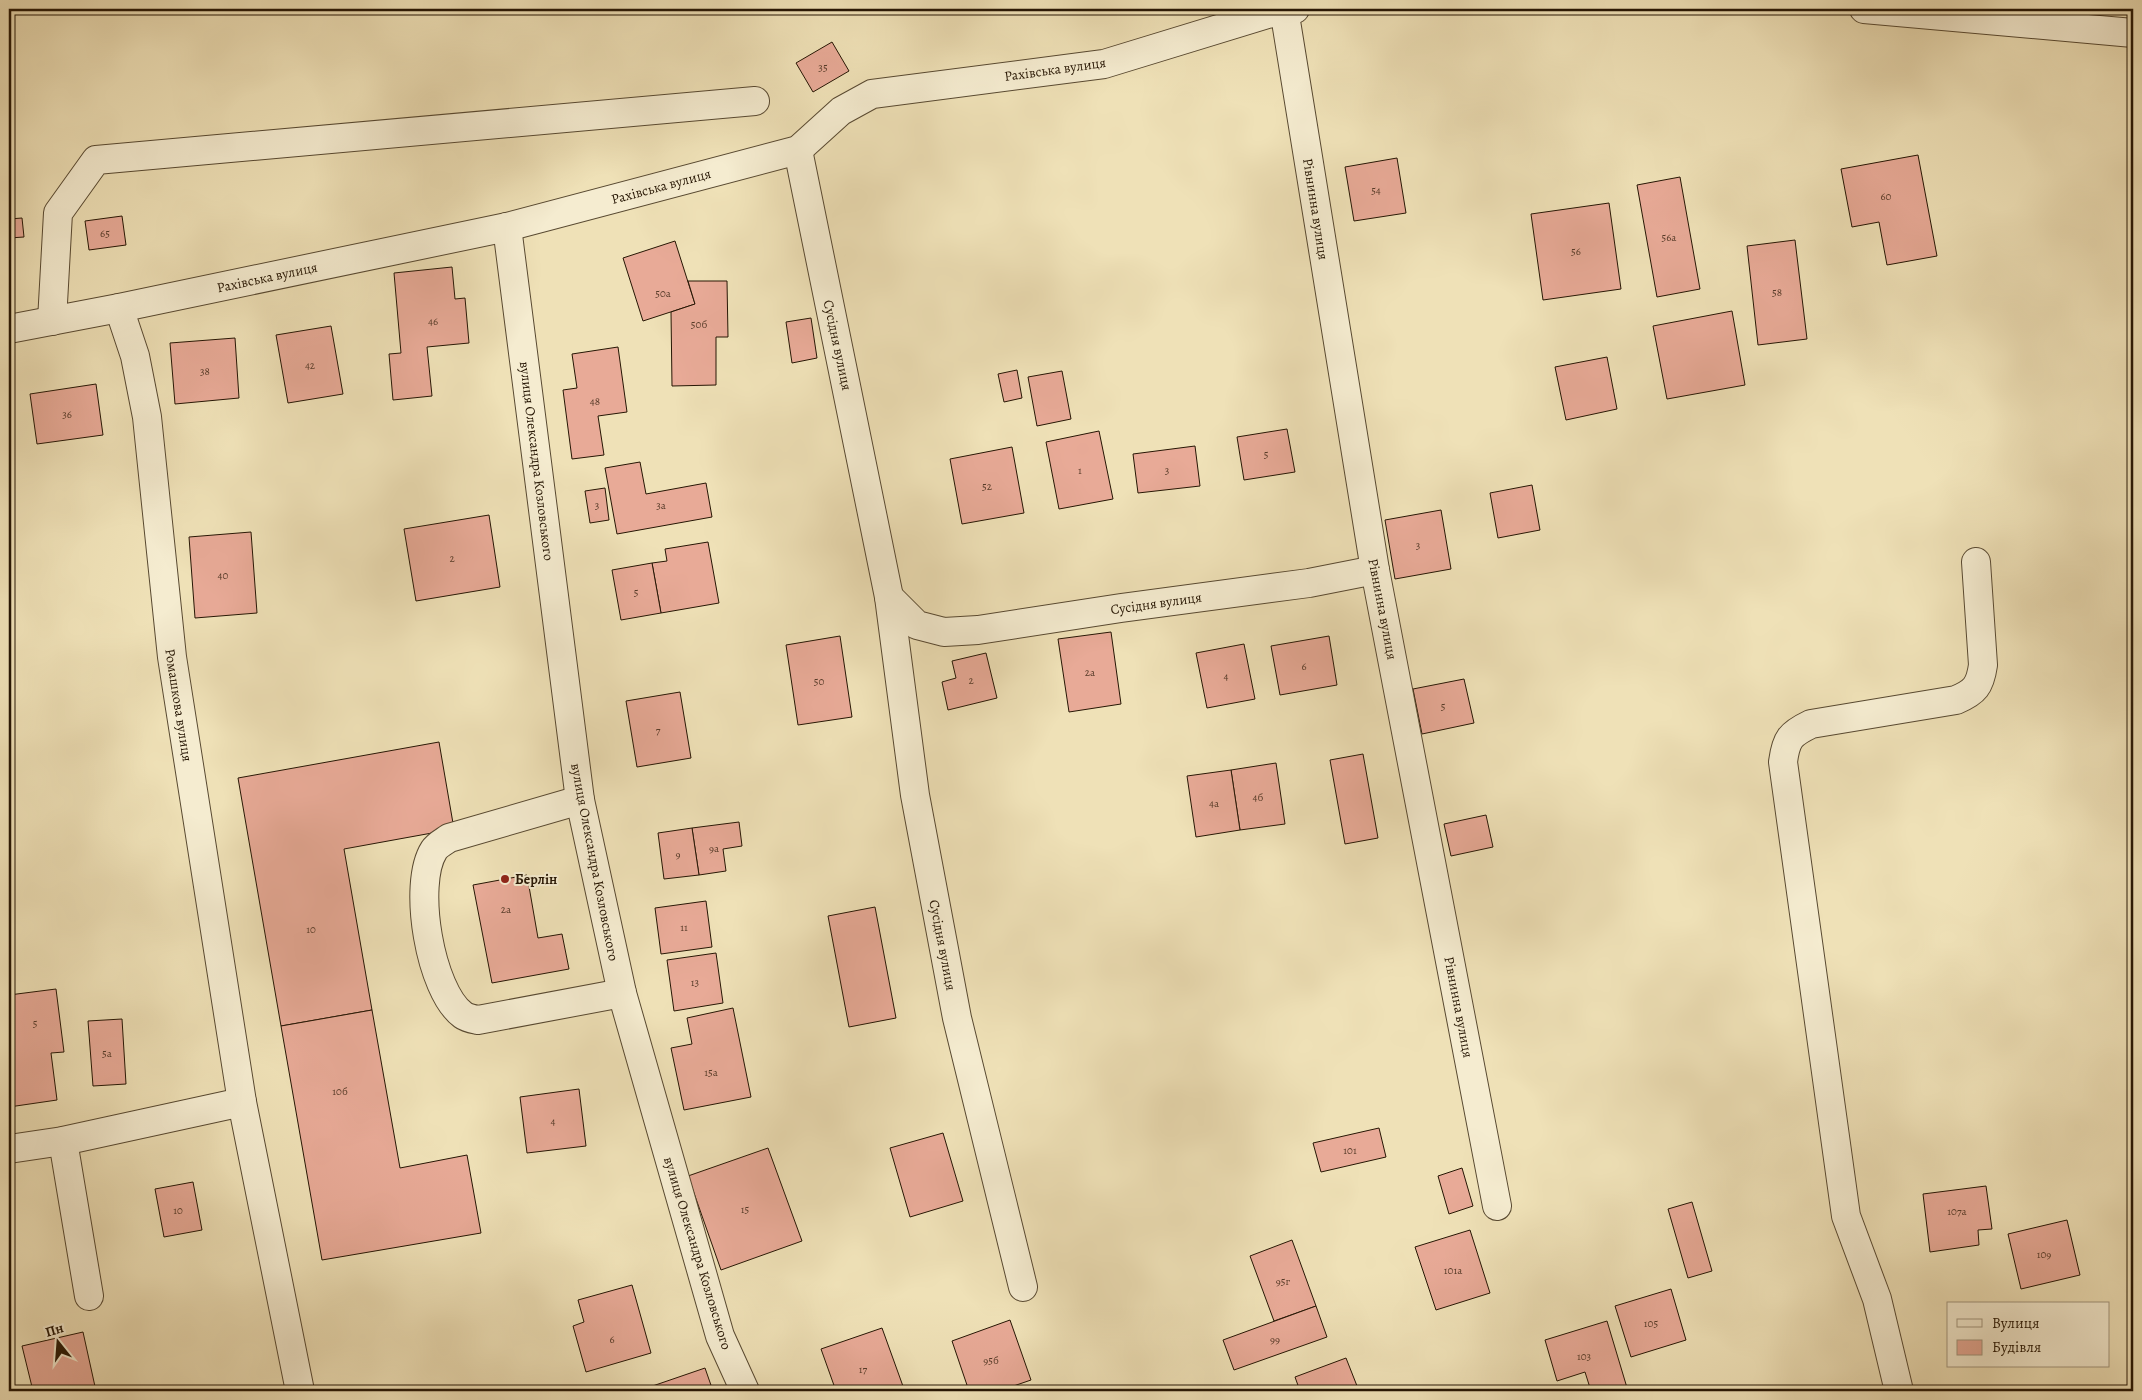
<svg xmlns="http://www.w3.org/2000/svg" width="2142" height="1400" viewBox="0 0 2142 1400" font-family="Alegreya,serif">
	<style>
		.building { fill: #e8aa97; stroke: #261604 }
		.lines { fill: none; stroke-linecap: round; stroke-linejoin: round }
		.minor-casing { stroke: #584931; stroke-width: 30 }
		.minor { stroke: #f5ecd0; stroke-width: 28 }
		.poi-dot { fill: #8f2418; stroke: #f5ecd0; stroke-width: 2 }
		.labels { text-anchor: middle; stroke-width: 4; stroke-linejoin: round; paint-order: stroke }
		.number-label { font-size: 11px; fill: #563b29 }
		.street-label { font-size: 14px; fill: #261604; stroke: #f5ecd0 }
		.poi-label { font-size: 14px; font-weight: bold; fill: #261604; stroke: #f5ecd0; text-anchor: start }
	</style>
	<rect width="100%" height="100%" fill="#efe1b7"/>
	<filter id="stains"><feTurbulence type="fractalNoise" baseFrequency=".004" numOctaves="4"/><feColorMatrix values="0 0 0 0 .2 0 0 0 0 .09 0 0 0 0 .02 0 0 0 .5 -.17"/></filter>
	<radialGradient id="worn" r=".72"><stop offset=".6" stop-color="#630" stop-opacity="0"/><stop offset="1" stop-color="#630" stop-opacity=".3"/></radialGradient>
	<g class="building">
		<path d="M832,42L849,71L813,92L796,63Z"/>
		<path d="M1918,155L1937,256L1887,265L1879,222L1852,227L1841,169Z"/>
		<path d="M1397,158L1406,213L1354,221L1345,167Z"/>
		<path d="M1680,177L1700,289L1657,297L1637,185Z"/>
		<path d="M1609,203L1621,289L1543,300L1531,214Z"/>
		<path d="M122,216L126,245L89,250L85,221Z"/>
		<path d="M22,218L24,237L9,238V219Z"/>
		<path d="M1795,240L1807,339L1758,345L1747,246Z"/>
		<path d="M675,241L695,304L643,321L623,258Z"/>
		<path d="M452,267L455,299L465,298L469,343L427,347L432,396L393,400L389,354L401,353L394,273Z"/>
		<path d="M688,281H727L728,337H716V385L672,386L671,312L695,304Z"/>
		<path d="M1732,311L1745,385L1667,399L1653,326Z"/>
		<path d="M811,318L817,358L792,363L786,322Z"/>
		<path d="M331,326L343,394L288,403L276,335Z"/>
		<path d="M235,338L239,398L175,404L170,343Z"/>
		<path d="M618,347L627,412L598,416L604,455L572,459L563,390L577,388L572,354Z"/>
		<path d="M1607,357L1617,409L1566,420L1555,367Z"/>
		<path d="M1017,370L1022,398L1004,402L998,374Z"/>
		<path d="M1062,371L1071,419L1037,426L1028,377Z"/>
		<path d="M96,384L103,435L37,444L30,394Z"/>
		<path d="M1287,429L1295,472L1244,480L1237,437Z"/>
		<path d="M1099,431L1113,499L1059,509L1046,442Z"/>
		<path d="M1195,446L1200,486L1138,493L1133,454Z"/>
		<path d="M1012,447L1024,513L962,524L950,459Z"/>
		<path d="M640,462L646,494L706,483L712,517L617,534L605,468Z"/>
		<path d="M1532,485L1540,530L1498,538L1490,493Z"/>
		<path d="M605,488L609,520L590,523L585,491Z"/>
		<path d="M1441,510L1451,569L1395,579L1385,520Z"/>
		<path d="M489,515L500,587L416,601L404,529Z"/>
		<path d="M251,532L257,613L195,618L189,537Z"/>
		<path d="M708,542L719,603L661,613L652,563L667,561L665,549Z"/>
		<path d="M652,563L661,613L621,620L612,570Z"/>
		<path d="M1111,632L1121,704L1069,712L1058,639Z"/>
		<path d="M840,636L852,717L798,725L786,645Z"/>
		<path d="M1329,636L1337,685L1280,695L1271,646Z"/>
		<path d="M1244,644L1255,699L1207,708L1196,653Z"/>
		<path d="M986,653L997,698L948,710L942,682L956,678L952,661Z"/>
		<path d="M1464,679L1474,723L1422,734L1413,689Z"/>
		<path d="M680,692L691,758L637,767L626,701Z"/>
		<path d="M439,742L454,829L344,849L372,1010L281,1026L238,778Z"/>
		<path d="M1363,754L1378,838L1345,844L1330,760Z"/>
		<path d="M1276,763L1285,824L1240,830L1231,770Z"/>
		<path d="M1231,770L1240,830L1196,837L1187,776Z"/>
		<path d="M1486,815L1493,847L1451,856L1444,824Z"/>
		<path d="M739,822L742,846L723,849L726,871L699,875L692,828Z"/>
		<path d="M692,828L699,875L664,879L658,833Z"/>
		<path d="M527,875L538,938L562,934L569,969L492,983L473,885Z"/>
		<path d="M706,901L712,947L661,954L655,908Z"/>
		<path d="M875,907L896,1018L849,1027L828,916Z"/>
		<path d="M716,953L723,1003L674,1011L667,960Z"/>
		<path d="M56,989L64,1052L51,1053L57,1100L9,1107V995Z"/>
		<path d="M733,1008L751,1097L684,1110L671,1048L692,1044L687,1018Z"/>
		<path d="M372,1010L400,1168L467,1155L481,1233L322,1260L281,1026Z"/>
		<path d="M122,1019L126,1084L93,1086L88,1021Z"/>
		<path d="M579,1089L586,1146L527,1153L520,1097Z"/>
		<path d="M1379,1128L1386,1157L1321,1172L1313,1143Z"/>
		<path d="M943,1133L963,1201L910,1217L890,1148Z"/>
		<path d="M768,1148L802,1241L721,1270L688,1176Z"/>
		<path d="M1462,1168L1473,1206L1449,1214L1438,1176Z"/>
		<path d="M193,1182L202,1230L164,1237L155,1189Z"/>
		<path d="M1986,1186L1992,1229L1978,1230L1979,1245L1930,1252L1923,1194Z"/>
		<path d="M1692,1202L1712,1271L1688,1278L1668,1209Z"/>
		<path d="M2067,1220L2080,1275L2021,1289L2008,1234Z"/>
		<path d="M1470,1230L1490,1293L1436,1310L1415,1247Z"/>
		<path d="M1292,1240L1316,1306L1274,1321L1250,1256Z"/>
		<path d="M632,1285L651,1353L586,1372L573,1326L584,1322L578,1300Z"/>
		<path d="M1671,1289L1686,1340L1631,1357L1615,1306Z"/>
		<path d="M1316,1306L1327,1337L1234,1370L1223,1340Z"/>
		<path d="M1010,1320L1031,1380L999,1391H969L952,1341Z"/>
		<path d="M1607,1321L1628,1391H1591L1585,1372L1557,1381L1545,1340Z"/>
		<path d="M882,1328L904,1389L898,1391H836L821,1349Z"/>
		<path d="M83,1332L96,1391H33L22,1346Z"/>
		<path d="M1346,1358L1359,1391H1300L1295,1377Z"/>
		<path d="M705,1368L713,1391H638Z"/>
	</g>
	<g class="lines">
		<defs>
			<g id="minor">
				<path d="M1284,9L1375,570L1497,1206"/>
				<path d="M1864,9L2133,33"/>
				<path d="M798,150L889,597L915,795L957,1018L1023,1287"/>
				<path d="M507,227L580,800L622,993L720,1336L745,1391"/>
				<path d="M119,308L135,356L147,417L172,657L242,1102L300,1391"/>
				<path d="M52,321L58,213L96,160L755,101"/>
				<path d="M9,329L119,308L507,227L798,150L841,111L872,94L1104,64L1284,9H1295"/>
				<path d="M889,597L917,625L944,632L978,630L1121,608L1309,583L1375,570"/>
				<path d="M580,800L449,838C445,841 437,845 434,850C412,884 430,991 463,1015C467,1018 473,1019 478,1020L622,993"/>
				<path d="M63,1141L89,1296"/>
				<path d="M9,1149L63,1141L242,1102"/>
				<path d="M1899,1391L1877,1299L1846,1216L1783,762C1786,739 1790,734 1811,724L1956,700C1975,692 1980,686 1983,665L1976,562"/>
			</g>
		</defs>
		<use href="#minor" class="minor-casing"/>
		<use href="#minor" class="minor"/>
	</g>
	<circle class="poi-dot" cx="505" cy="879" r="5"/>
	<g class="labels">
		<g class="number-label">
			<text x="823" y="71">35</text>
			<text x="1376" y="194">54</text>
			<text x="1886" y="200">60</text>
			<text x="105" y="237">65</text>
			<text x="1669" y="241">56а</text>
			<text x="1576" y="255">56</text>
			<text x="1777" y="296">58</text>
			<text x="663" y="297">50а</text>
			<text x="433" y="325">46</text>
			<text x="699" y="328">50б</text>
			<text x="310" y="369">42</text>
			<text x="205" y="375">38</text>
			<text x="595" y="405">48</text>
			<text x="67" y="418">36</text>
			<text x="1266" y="458">5</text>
			<text x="1080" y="474">1</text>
			<text x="1167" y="474">3</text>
			<text x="987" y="490">52</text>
			<text x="597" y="509">3</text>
			<text x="661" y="509">3а</text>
			<text x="1418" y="549">3</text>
			<text x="452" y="562">2</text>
			<text x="223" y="579">40</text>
			<text x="636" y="596">5</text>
			<text x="1304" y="670">6</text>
			<text x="1090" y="676">2а</text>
			<text x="1226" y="680">4</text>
			<text x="971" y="684">2</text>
			<text x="819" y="685">50</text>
			<text x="1443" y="710">5</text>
			<text x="658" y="734">7</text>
			<text x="1258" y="801">4б</text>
			<text x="1214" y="807">4а</text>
			<text x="714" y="852">9а</text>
			<text x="678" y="858">9</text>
			<text x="506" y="913">2а</text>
			<text x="684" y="931">11</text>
			<text x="311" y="933">10</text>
			<text x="695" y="986">13</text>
			<text x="35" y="1027">5</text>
			<text x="107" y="1057">5а</text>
			<text x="711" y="1076">15а</text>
			<text x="340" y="1095">10б</text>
			<text x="553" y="1125">4</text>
			<text x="1350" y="1154">101</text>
			<text x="745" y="1213">15</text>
			<text x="178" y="1214">10</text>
			<text x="1957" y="1215">107а</text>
			<text x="2044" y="1258">109</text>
			<text x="1453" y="1274">101а</text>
			<text x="1283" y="1285">95г</text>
			<text x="1651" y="1327">105</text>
			<text x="612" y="1343">6</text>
			<text x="1275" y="1343">99</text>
			<text x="1584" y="1360">103</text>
			<text x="991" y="1364">95б</text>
			<text x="863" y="1373">17</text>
		</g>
		<g class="street-label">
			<text transform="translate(1055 69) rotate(-8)" y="5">Рахівська вулиця</text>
			<text transform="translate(661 186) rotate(-15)" y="5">Рахівська вулиця</text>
			<text transform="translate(1316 209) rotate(81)" y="5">Рівнинна вулиця</text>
			<text transform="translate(267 277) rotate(-12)" y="5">Рахівська вулиця</text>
			<text transform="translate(838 345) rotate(78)" y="5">Сусідня вулиця</text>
			<text transform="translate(537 461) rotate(83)" y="5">вулиця Олександра Козловського</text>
			<text transform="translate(1156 603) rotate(-8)" y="5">Сусідня вулиця</text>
			<text transform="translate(1383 609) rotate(79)" y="5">Рівнинна вулиця</text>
			<text transform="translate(179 705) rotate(81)" y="5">Ромашкова вулиця</text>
			<text transform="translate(595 862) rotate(79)" y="5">вулиця Олександра Козловського</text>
			<text transform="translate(943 945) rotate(79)" y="5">Сусідня вулиця</text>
			<text transform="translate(1459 1007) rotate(79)" y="5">Рівнинна вулиця</text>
			<text transform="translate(698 1253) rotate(73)" y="5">вулиця Олександра Козловського</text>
		</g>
		<g class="poi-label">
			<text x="515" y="884">Берлін</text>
		</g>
	</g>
	<rect width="2142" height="1400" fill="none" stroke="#efe1b7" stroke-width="30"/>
	<rect x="10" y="10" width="2122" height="1380" fill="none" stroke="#261604" stroke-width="2.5"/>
	<rect x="15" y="15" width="2112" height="1370" fill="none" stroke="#261604"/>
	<rect x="1947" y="1302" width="162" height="65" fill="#f5ecd0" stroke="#a2967e"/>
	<rect x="1957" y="1319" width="25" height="8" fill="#f5ecd0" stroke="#a2967e"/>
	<text x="1992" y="1328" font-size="15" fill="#261604">Вулиця</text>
	<rect x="1957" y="1340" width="25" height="15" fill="#e8aa97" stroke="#a2967e"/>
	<text x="1992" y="1352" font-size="15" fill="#261604">Будівля</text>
	<g transform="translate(58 1342) rotate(343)" stroke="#f5ecd0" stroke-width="4" paint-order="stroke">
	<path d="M0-4L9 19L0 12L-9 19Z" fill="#261604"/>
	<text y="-8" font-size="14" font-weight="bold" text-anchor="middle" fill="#261604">Пн</text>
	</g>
	<rect width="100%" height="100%" filter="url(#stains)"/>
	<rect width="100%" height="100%" fill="url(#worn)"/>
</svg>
